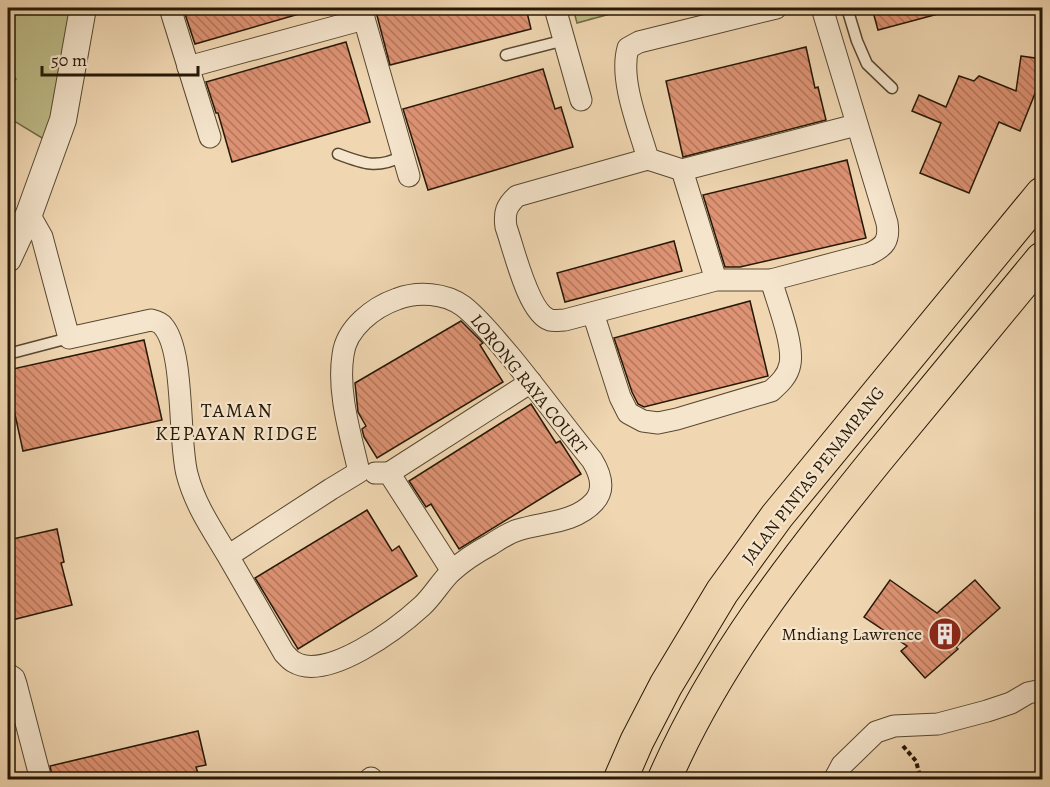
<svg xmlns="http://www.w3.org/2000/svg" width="1050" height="787" viewBox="0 0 1050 787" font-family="Alegreya,serif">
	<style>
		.green { fill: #bebd89; stroke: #726a48; stroke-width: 1.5 }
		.park { fill: url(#park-crowns); stroke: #726a48; stroke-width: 1.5 }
		.building { fill: url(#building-back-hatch); stroke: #251806; stroke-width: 1.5 }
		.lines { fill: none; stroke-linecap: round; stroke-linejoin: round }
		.service-casing { stroke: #584831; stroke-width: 13 }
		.minor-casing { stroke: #584831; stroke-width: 23 }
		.tertiary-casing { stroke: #584831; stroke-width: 28 }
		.primary-casing { stroke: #251806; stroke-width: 35 }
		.path { stroke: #251806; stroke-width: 4; stroke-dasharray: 4.5 3; stroke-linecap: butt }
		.service { stroke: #f5e5cd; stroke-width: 10 }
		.minor { stroke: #f5e5cd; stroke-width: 21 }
		.tertiary { stroke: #f5e5cd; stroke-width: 26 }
		.primary { stroke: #f0d7b2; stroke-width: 33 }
		.labels { text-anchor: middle; stroke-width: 4.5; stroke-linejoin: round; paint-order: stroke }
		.street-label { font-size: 18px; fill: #251806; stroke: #f5e5cd }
		.poi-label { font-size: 18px; fill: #251806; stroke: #f5e5cd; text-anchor: end }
		.neighbourhood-label { font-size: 20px; letter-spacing: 1.5px; fill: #251806; stroke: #f5e5cd }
	</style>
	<defs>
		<pattern id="park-crowns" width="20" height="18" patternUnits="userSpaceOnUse" patternTransform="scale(1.5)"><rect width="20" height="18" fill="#bebd89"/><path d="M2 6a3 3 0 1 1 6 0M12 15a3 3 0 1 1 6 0" fill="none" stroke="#a3a275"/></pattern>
		<pattern id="building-back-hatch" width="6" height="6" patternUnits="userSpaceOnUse" patternTransform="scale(1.5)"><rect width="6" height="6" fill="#de9374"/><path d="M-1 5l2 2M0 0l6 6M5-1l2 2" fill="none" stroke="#b4775d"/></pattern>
	</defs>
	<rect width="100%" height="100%" fill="#f0d7b2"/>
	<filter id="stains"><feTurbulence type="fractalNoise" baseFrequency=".00333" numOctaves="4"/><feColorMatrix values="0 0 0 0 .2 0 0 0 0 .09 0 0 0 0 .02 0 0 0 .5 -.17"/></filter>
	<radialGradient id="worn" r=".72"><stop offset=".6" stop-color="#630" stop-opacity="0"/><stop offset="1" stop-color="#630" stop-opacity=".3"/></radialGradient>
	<path class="green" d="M26,8H76L47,141L14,121L8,112V88L16,79L8,72V20Z"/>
	<path class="park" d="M573,8H632L577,23Z"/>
	<g class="building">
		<path d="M183,8H305L306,12L195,44Z"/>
		<path d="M375,8H526L531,29L390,65Z"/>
		<path d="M872,8H941L942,13L878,30Z"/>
		<path d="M346,42L370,122L232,162L218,113H216L206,82Z"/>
		<path d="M806,47L815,88L818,87L826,120L683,157L666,81Z"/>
		<path d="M1021,56L1042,59V87L1038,86L1020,131L999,122L969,193L920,173L941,123L912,111L919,95L946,107L959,76L974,81L979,76L1016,91Z"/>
		<path d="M543,69L555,109L561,107L573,147L428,190L403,109Z"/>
		<path d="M847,160L866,238L740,267H725L703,195Z"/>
		<path d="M674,241L682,271L565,302L557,273Z"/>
		<path d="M750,301L768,376L644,407L638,404L632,392L614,338Z"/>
		<path d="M461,321L483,343L480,345L503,382L377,458L364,437L362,429L366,426L358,412L355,383Z"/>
		<path d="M144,340L162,420L23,451L8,383V370Z"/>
		<path d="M531,404L556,443L560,441L581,474L459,549L431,504L426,507L409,481Z"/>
		<path d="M367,510L392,551L399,546L417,576L298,649L255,578Z"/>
		<path d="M57,529L64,562L61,563L72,605L8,621V540Z"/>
		<path d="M890,580L937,613L975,580L1000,608L956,647L958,649L925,678L901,651L907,646L864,617Z"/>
		<path d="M198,731L206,765L196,767L200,780H53L50,766Z"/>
	</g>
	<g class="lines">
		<defs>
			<g id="service">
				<path d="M847,8L857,41L867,64L892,88"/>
				<path d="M506,55L565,40"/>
				<path d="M338,154C364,164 377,169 403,156"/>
				<path d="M8,354L69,338"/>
			</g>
			<g id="minor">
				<path d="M170,8L210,137"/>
				<path d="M361,8L409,176"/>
				<path d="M555,8L581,100"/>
				<path d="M188,67L364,19"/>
				<path d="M648,159C639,127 619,80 628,48L639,42L776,8"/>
				<path d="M682,170L856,125"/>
				<path d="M29,214L42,237L69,338L151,320C155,321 160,322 163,326C185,351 178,439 187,474C195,505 212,529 228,556L331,489L359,472C351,436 337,393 343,355C346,328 374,307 397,299C418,291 445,293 463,306C481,320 495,339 510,356C538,390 564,426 592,460C600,473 606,489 594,502C575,523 543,522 518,530C508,533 498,540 490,545C477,552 463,561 452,571C441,581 433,596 422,606C398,628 327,682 294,662C290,660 287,656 284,653L228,556"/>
				<path d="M716,280L565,320C561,320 554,321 550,320C528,313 514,249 506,227C504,213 506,206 517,196L648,159L682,170L716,280H771L869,254C884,247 890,241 887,223L822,8"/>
				<path d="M593,313L620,397L628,413L643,421L658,423L677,419L771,391C779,384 788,376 790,364C794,344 777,301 771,280"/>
				<path d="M375,473H389L452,571"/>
				<path d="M389,473L531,382"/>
				<path d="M8,674L14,678L16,684L41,780"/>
				<path d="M369,780L371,778"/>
				<path d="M834,780L842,765L876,732L894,726L938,724L987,711L1011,703L1028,693L1042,690"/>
			</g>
			<path id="tertiary" d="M8,259L29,214L63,120L83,8"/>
			<g id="primary">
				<path d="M620,780L637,741L666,685L722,592L777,516L1042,194"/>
				<path d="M664,780C716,660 796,559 877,459C932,392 987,326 1042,259"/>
			</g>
		</defs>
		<use href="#service" class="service-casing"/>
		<use href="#minor" class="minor-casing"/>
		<use href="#tertiary" class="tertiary-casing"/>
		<use href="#primary" class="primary-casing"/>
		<path class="path" d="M903,746L916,761L921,780"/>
		<use href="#service" class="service"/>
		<use href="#minor" class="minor"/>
		<use href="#tertiary" class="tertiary"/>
		<use href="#primary" class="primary"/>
	</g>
	<defs>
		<symbol id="building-disc" viewBox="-11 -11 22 22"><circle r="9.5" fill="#8f2418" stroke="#f5e5cd"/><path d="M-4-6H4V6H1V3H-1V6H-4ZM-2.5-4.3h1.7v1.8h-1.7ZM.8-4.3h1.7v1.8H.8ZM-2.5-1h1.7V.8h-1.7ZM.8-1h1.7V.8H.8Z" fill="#fff"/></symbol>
	</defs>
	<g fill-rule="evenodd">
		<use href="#building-disc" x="926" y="615" width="38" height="38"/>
	</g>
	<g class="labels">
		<g class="street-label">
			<text transform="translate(529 384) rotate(51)" y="6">LORONG RAYA COURT</text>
			<text transform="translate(813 475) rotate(-52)" y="6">JALAN PINTAS PENAMPANG</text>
		</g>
		<g class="poi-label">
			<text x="922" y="640">Mndiang Lawrence</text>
		</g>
		<g class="neighbourhood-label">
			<text x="237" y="417">TAMAN<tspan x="237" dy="23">KEPAYAN RIDGE</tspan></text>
		</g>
	</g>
	<rect width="1050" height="787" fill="none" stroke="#f0d7b2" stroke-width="30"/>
	<rect x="9" y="9" width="1032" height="769" fill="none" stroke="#251806" stroke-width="3"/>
	<rect x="15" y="15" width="1020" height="757" fill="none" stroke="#251806" stroke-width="1.5"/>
	<path d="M42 66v9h156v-9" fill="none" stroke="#251806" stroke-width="3"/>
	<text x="51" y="66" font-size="18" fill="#251806" stroke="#f5e5cd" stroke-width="4.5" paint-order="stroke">50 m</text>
	<rect width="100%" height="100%" filter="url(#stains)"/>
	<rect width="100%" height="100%" fill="url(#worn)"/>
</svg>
